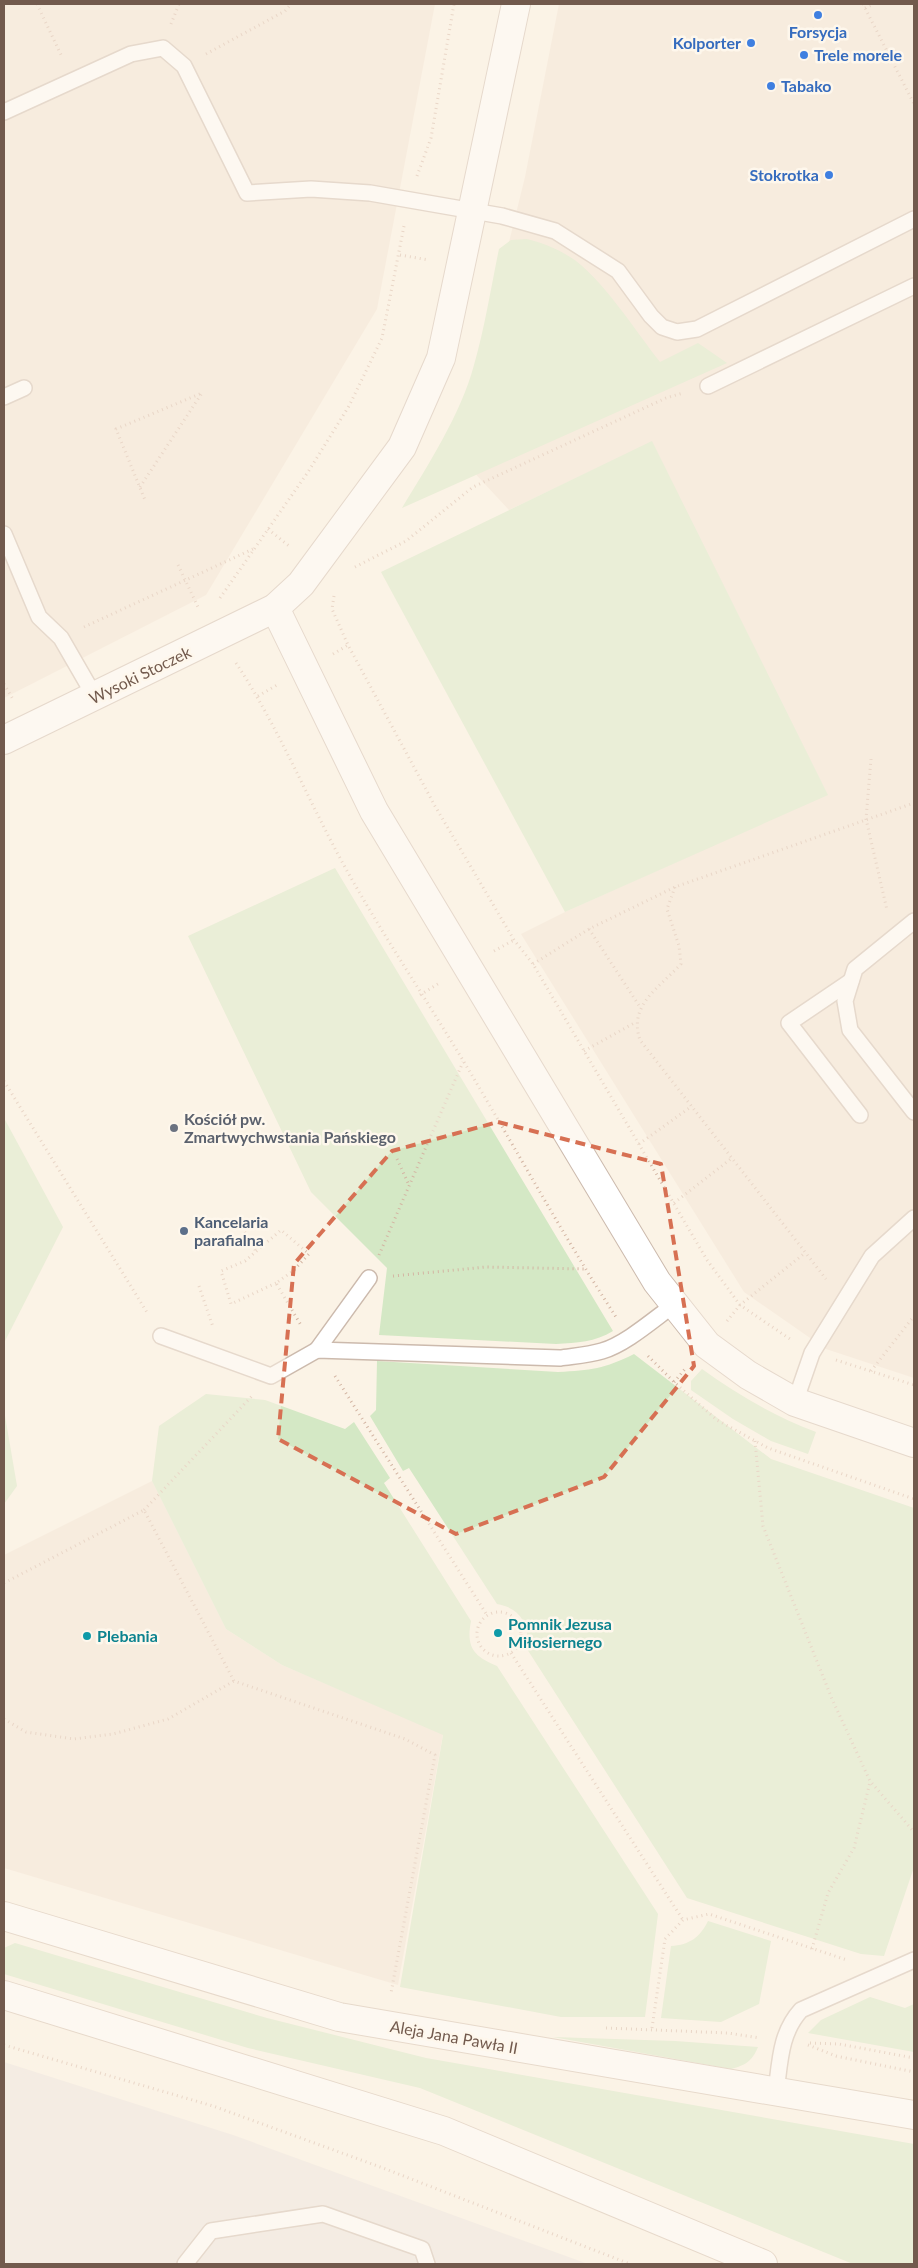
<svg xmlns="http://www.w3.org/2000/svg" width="918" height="2268" viewBox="0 0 918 2268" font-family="Lato,sans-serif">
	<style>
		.residential { fill: #f2e4d5 }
		.industrial { fill: #ebe5e0 }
		.green { fill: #d4e8c5 }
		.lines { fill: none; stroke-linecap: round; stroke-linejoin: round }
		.service-casing { stroke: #ccbaad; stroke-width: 18 }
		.minor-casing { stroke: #ccbaad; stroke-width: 30 }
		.secondary-casing { stroke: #cebbab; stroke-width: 30 }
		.path { stroke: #d3b5a3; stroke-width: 3; stroke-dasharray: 1 4; stroke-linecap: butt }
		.service { stroke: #fff; stroke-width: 15 }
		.minor { stroke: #fff; stroke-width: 28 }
		.secondary { stroke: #fff; stroke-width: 28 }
		.marked { fill: none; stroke: #d77053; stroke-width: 4; stroke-dasharray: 10 6; stroke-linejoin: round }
		.shop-dot { fill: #3f7fe0; stroke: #fef7ec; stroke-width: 2 }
		.worship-dot { fill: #6b7280; stroke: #fef7ec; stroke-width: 2 }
		.service-dot { fill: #5c6f8a; stroke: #fef7ec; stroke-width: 2 }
		.culture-dot { fill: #0f9aa8; stroke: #fef7ec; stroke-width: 2 }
		.labels { text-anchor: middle; stroke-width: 5; stroke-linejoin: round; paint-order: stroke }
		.shop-label { font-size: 16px; font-weight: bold; fill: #366cbe; stroke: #fef7ec; text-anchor: end }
		.street-label { font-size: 16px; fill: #725a4d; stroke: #fef7ec }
		.worship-label { font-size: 16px; font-weight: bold; fill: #5b616d; stroke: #fef7ec; text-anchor: start }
		.service-label { font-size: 16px; font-weight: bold; fill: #4e5e75; stroke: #fef7ec; text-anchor: start }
		.culture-label { font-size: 16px; font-weight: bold; fill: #0d838f; stroke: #fef7ec; text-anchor: start }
	</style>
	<rect width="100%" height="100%" fill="#fbf3e6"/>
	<g class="residential">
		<path d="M4,4H435L377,309L206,595L4,698Z"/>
		<path d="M559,4H914V1378L826,1349L744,1292L521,934L565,912L827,794L652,442L509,510L457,454L525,177Z"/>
		<path d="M152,1481L226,1629L282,1665L443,1734L398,1985L4,1868V1555Z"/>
	</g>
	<path class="industrial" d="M4,2062L233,2135L588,2264H4Z"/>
	<g class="green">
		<path d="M527,239C542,243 556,248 570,257C600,275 637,333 660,362L698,343L727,363L402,508C428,465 461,414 474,365C485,327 491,287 499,249L511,240Z"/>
		<path d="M652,441L828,795L565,912L381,572Z"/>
		<path d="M335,868L613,1331C595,1342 577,1343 556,1344L379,1335L387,1268L311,1192L188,936Z"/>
		<path d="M4,1118L63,1227L4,1343Z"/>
		<path d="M634,1354L771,1459L914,1508V1867L884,1956L861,1954L687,1898L527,1649C530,1625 521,1608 497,1604L409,1468L403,1471L370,1416L376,1410L377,1361L558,1372C591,1370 604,1369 634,1354Z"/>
		<path d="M702,1369C738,1395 774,1416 816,1432L808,1454L771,1441L733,1419L691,1390V1381Z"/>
		<path d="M206,1394L265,1400L345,1429L354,1422L390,1478L384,1483L471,1621C466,1647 473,1656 497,1666L658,1914L645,2017H561L400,1987L443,1735L282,1665L226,1629L152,1481L159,1426Z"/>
		<path d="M4,1410L17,1486L4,1504Z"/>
		<path d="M708,1921L771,1941L759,2004L721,2022L661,2018L671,1946C690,1945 700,1937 708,1921Z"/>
		<path d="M15,1943L267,2018L426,2058L914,2144V2264H853L420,2088L248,2048L4,1974V1948Z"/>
		<path d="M870,1997L905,2008L914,2004V2052L808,2033L821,2020Z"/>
		<path d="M553,2037L675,2041L758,2047C752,2061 746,2065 731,2069Z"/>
	</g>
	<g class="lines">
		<defs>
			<g id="service">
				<path d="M4,112L131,54L163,48L184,66L247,193L311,189L370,193L502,216L555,231L618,271L651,316L662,327L677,332L697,329L914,219"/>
				<path d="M708,386L914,286"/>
				<path d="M4,397L24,388"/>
				<path d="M4,534L39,617L61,638L95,697"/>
				<path d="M914,921L855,969L845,1001L850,1030L914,1112"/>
				<path d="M851,981L789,1023L860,1115"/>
				<path d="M161,1336L271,1376L317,1350L560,1358C574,1356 589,1355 602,1351C626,1344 654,1319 675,1304"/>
				<path d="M317,1350L369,1278"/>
				<path d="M795,1402L812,1353L872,1256L914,1218"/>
				<path d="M776,2092C780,2062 780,2033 801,2010L914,1960"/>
				<path d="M185,2264L211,2231L323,2214L422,2249L427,2264"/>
			</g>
			<g id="minor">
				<path d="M275,608L374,811L657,1282L707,1345L748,1375L795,1402L914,1443"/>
				<path d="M4,740L275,608L301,584L402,447L441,358L516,4"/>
			</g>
			<g id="secondary">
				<path d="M4,1916L339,2017L914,2115"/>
				<path d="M4,1995L444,2131L763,2264"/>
			</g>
		</defs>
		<use href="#service" class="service-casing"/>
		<use href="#minor" class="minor-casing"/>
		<use href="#secondary" class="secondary-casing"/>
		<g class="path">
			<path d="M37,4L62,57"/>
			<path d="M863,4L914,104"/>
			<path d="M865,8L874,4"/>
			<path d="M171,24L179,4"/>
			<path d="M206,54L285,11L291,4"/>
			<path d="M417,176L431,138L454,4"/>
			<path d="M400,255L429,260"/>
			<path d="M140,487L202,393L116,429L145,500"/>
			<path d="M268,529L289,546"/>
			<path d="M178,565L199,609"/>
			<path d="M355,567L406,541L473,487L666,398L683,393"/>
			<path d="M334,596L332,609L348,645L435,806L514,940L533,964L707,1260L740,1305L790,1339"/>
			<path d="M220,598L308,472L349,406L382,338L404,226"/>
			<path d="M84,627L253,549"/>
			<path d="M333,654L348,645"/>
			<path d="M236,663C277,725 305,793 340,858C378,928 423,994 464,1062C515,1147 562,1234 616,1317"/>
			<path d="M4,684L14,701"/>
			<path d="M258,696L277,685"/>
			<path d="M871,759L866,819L887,910"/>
			<path d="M675,887L667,909L679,946L681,964C659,988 628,1005 640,1040L826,1279"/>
			<path d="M589,929L640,1007"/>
			<path d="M494,951L514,940"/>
			<path d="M533,964L589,929L675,887L914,803"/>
			<path d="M420,995L441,982"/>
			<path d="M584,1051L636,1022"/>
			<path d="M4,1081L148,1314"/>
			<path d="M639,1144L692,1106"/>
			<path d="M397,1159L409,1185"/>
			<path d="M674,1203L732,1158"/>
			<path d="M237,1219L257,1253"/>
			<path d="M379,1255L463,1062"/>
			<path d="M393,1276L486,1267L585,1269"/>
			<path d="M276,1283L231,1304L221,1271L245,1261L281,1230L309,1254L293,1271L276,1283L302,1327"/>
			<path d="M199,1286L213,1327"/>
			<path d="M727,1321L740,1305L805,1253"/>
			<path d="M648,1356L674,1382L717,1420L768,1448L914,1499"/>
			<path d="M836,1360L914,1385"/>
			<path d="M871,1371L914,1316"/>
			<path d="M335,1376L487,1615"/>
			<path d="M674,1382L685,1369"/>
			<path d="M755,1441L763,1526L832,1699L870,1781L914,1832"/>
			<path d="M144,1510L252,1396"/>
			<path d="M4,1583L144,1510L234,1681L405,1739L435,1755L391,1993"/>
			<circle cx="499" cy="1634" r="22"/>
			<path d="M511,1653L683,1920"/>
			<path d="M4,1719L26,1732L74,1739L113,1734L168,1719L234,1681"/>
			<path d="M812,1949L828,1893L854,1848L870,1782"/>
			<path d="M606,2028L728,2033L760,2038"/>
			<path d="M652,2028L665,1939L683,1920L709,1914L847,1960"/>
			<path d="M810,2043L839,2044L914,2058"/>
			<path d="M4,2045L213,2106L383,2168L630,2264"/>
			<path d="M808,2045L836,2056L914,2072"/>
		</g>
		<use href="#service" class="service"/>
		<use href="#minor" class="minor"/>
		<use href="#secondary" class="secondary"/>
	</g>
	<path d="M0 0H918V2268H0ZM498,1122L661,1164L694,1366L604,1477L456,1534L278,1439L294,1264L392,1151Z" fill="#fbf3e6" fill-opacity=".55" fill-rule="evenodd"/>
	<path class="marked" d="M498,1122L661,1164L694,1366L604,1477L456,1534L278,1439L294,1264L392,1151Z"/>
	<g class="shop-dot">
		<circle cx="818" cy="15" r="5"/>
		<circle cx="751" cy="43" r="5"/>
		<circle cx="804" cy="55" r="5"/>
		<circle cx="771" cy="86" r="5"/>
		<circle cx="829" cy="175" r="5"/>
	</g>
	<circle class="worship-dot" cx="174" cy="1128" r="5"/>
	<circle class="service-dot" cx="184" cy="1231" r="5"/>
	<g class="culture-dot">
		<circle cx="498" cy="1633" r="5"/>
		<circle cx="87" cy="1636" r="5"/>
	</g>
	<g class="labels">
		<g class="shop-label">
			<text x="818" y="38" text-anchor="middle">Forsycja</text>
			<text x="741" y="49">Kolporter</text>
			<text x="814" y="61" text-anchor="start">Trele morele</text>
			<text x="781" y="92" text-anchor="start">Tabako</text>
			<text x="819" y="181">Stokrotka</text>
		</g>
		<g class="street-label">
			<text transform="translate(140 675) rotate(-26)" y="6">Wysoki Stoczek</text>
			<text transform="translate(454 2037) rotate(10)" y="6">Aleja Jana Pawła II</text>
		</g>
		<g class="worship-label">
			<text x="184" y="1125">Kościół pw.<tspan x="184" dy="18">Zmartwychwstania Pańskiego</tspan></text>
		</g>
		<g class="service-label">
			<text x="194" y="1228">Kancelaria<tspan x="194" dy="18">parafialna</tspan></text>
		</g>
		<g class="culture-label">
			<text x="508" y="1630">Pomnik Jezusa<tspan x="508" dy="18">Miłosiernego</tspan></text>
			<text x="97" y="1642">Plebania</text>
		</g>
	</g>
	<rect width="918" height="2268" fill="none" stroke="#725a4d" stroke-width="10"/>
</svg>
